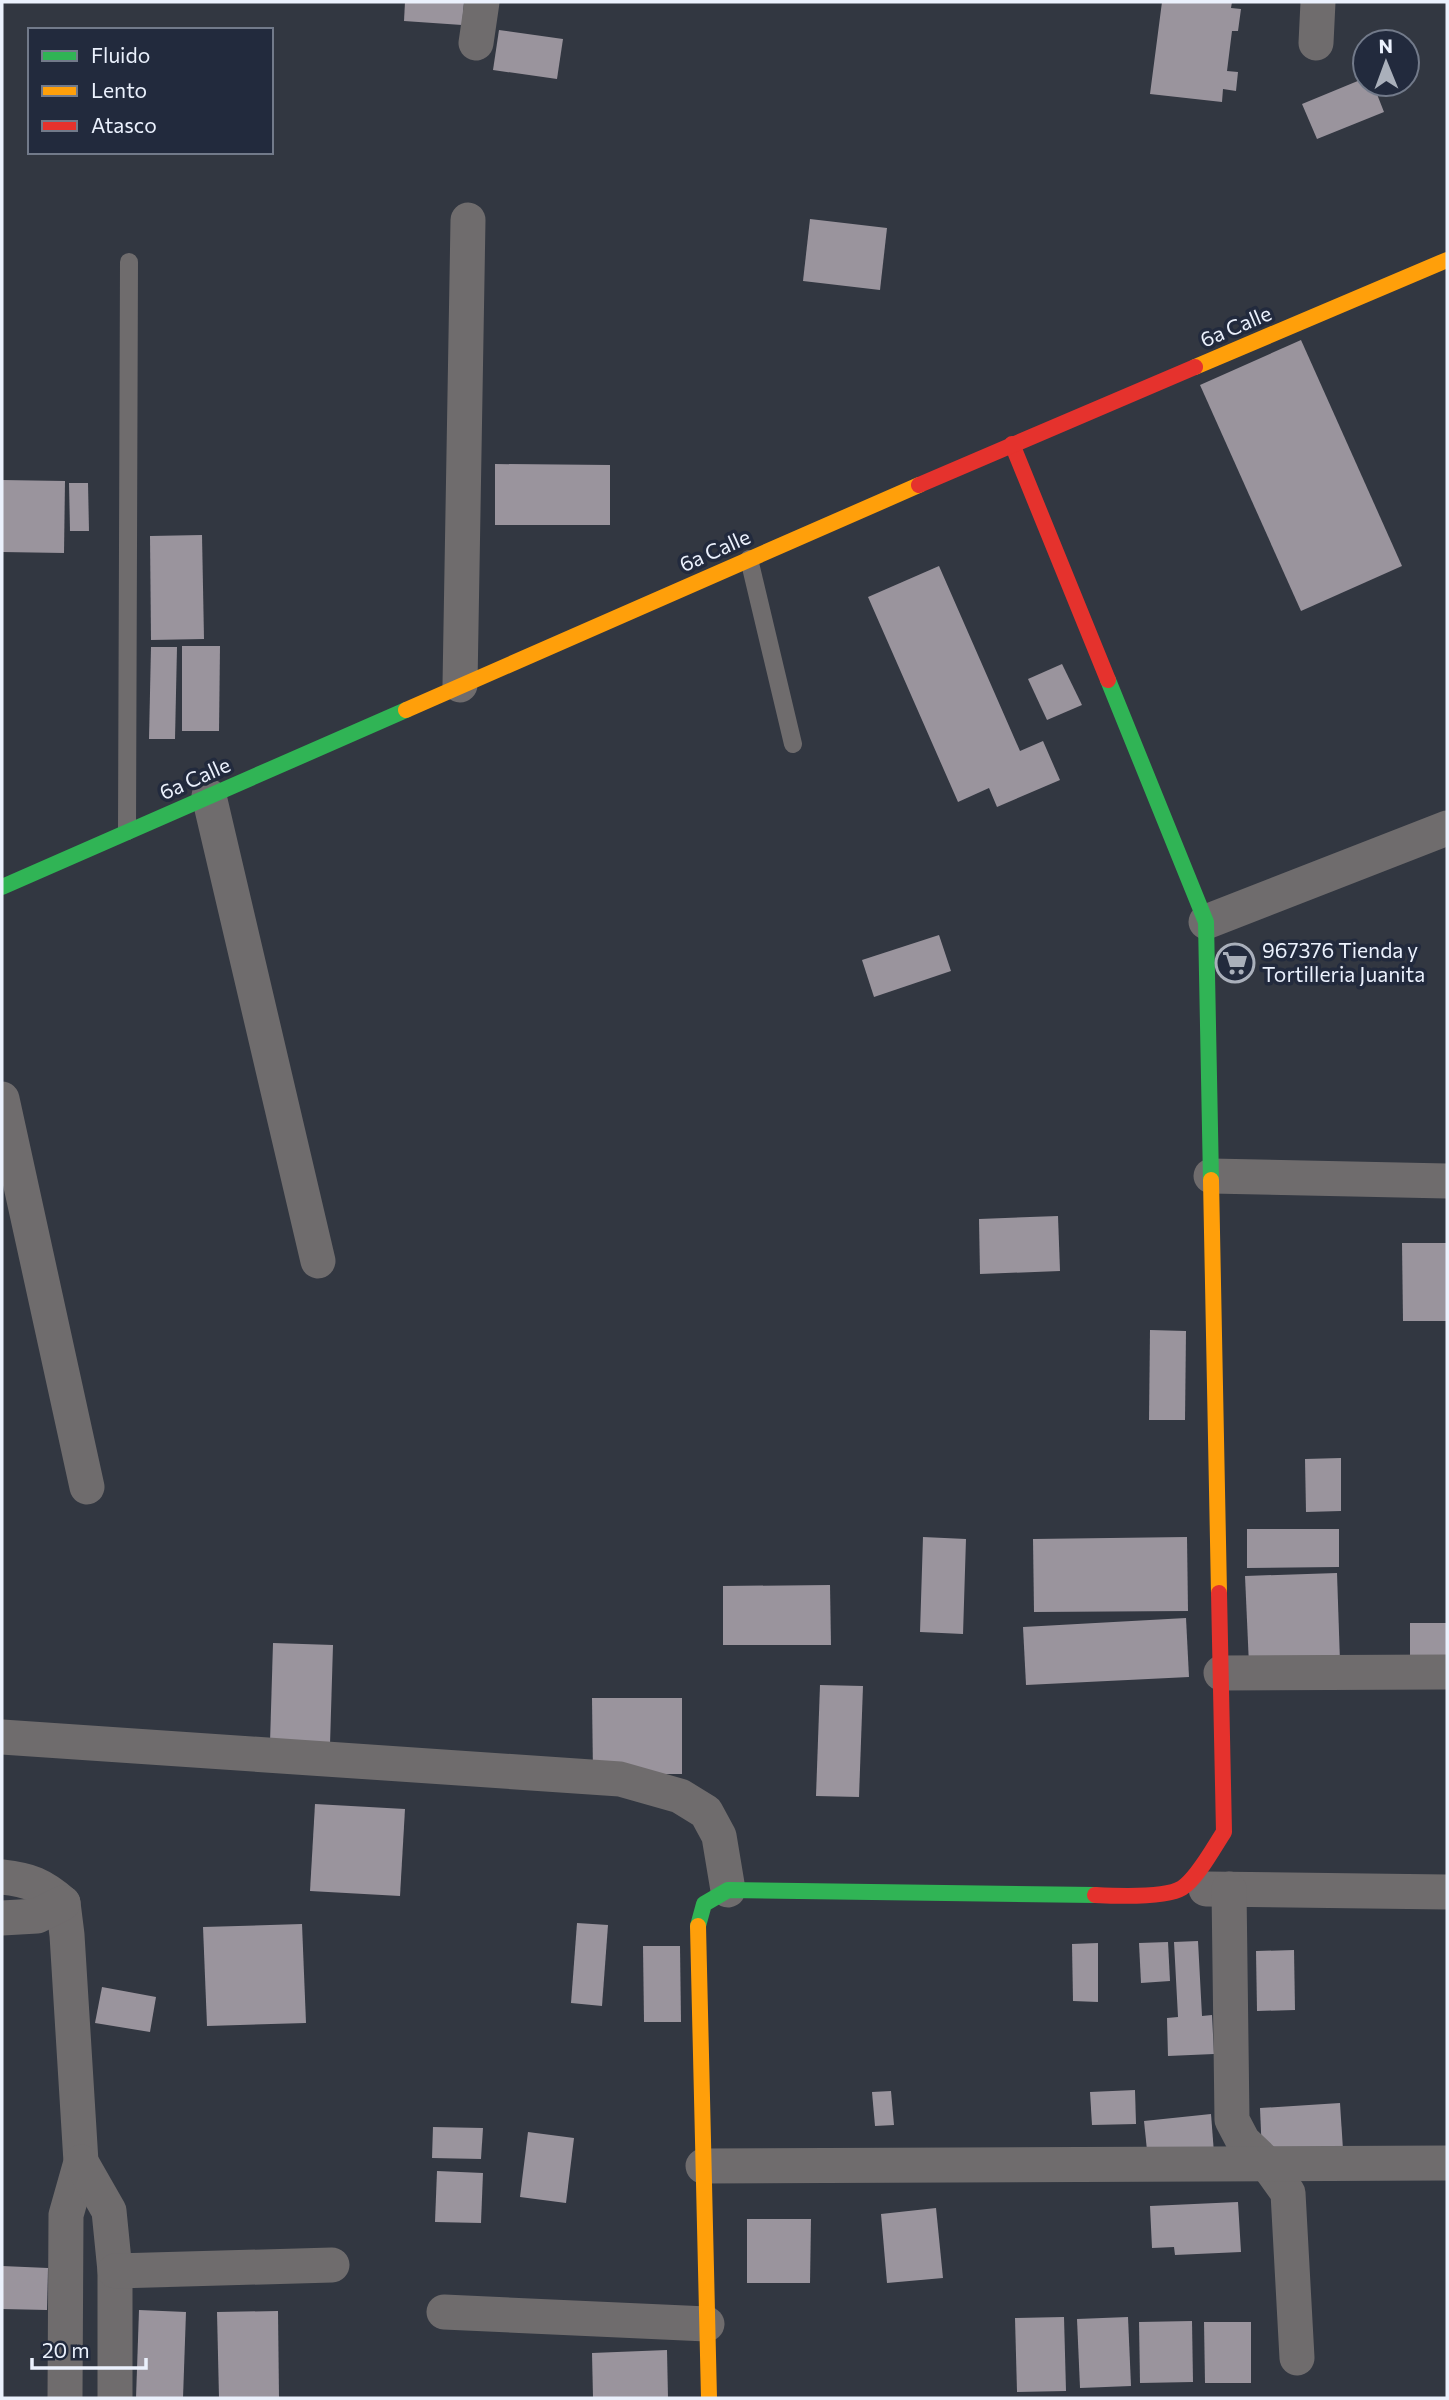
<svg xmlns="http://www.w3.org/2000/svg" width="1449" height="2400" viewBox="0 0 1449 2400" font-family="Commissioner,sans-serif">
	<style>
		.building { fill: #9a949d }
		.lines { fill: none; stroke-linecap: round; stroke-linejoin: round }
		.lane { stroke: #6f6c6d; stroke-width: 18 }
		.street { stroke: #6f6c6d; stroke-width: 35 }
		.fast { stroke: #30b455; stroke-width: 16 }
		.slow { stroke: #ff9f0a; stroke-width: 16 }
		.jam { stroke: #e5322d; stroke-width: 16 }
		.labels { text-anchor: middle; stroke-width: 7; stroke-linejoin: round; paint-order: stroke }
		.street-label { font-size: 21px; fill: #ebf1fd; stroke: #222a3d }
		.poi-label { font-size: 21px; fill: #ebf1fd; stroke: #222a3d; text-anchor: start }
	</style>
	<rect width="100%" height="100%" fill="#323741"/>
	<g class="building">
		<path d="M405,2H464L462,25L404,21Z"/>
		<path d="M1162,2H1232L1231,8L1241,9L1238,31H1232L1227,71L1238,72L1236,91L1223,89L1222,102L1150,94Z"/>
		<path d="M499,30L563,39L557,79L493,70Z"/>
		<path d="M1365,78V84H1373L1384,112L1317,139L1302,104Z"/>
		<path d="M810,219L887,228L880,290L803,281Z"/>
		<path d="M1301,340L1402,566L1301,611L1200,385Z"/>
		<path d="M495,464L610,465V525H495Z"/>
		<path d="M2,480L65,481L64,553L2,552Z"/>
		<path d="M69,483H88L89,531H70Z"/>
		<path d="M202,535L204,639L151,640L150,536Z"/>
		<path d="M939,566L1020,751L1043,741L1060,780L997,807L989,788L958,802L868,597Z"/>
		<path d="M182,646H220L219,731H182Z"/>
		<path d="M151,647H177L175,739H149Z"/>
		<path d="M1062,664L1082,705L1047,720L1028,679Z"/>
		<path d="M939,935L951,971L874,997L862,960Z"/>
		<path d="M1058,1216L1060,1271L980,1274L979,1219Z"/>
		<path d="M1402,1243H1447V1321H1403Z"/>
		<path d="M1150,1330L1186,1331L1185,1420H1149Z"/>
		<path d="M1341,1458V1511L1306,1512L1305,1459Z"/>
		<path d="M1247,1529H1339V1567L1247,1568Z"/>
		<path d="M923,1537L966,1539L963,1634L920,1632Z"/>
		<path d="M1187,1537L1188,1611L1034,1612L1033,1539Z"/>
		<path d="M1337,1573L1340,1662L1249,1665L1245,1576Z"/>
		<path d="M830,1585L831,1645H723V1586Z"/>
		<path d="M1186,1618L1189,1677L1026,1685L1023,1627Z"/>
		<rect x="1410" y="1623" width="37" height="33"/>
		<path d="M273,1643L333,1645L330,1745L270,1743Z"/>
		<path d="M820,1685L863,1686L859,1797L816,1796Z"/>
		<path d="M592,1698H682V1774H593Z"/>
		<path d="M315,1804L405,1809L400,1896L310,1891Z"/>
		<path d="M577,1923L608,1925L602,2006L571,2003Z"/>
		<path d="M302,1924L306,2023L207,2026L203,1927Z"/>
		<path d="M1198,1941L1202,2016L1212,2015L1214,2054L1168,2056L1167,2018L1178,2017L1174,1942Z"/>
		<path d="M1168,1942L1170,1981L1141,1983L1139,1943Z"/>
		<path d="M1098,1943V2002L1073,2001L1072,1944Z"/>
		<path d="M643,1946H680L681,2022H644Z"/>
		<path d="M1294,1950L1295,2010L1257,2011L1256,1951Z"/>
		<path d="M102,1987L156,1997L150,2032L95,2023Z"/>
		<path d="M1135,2090L1136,2124L1092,2125L1090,2092Z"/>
		<path d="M891,2091L894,2125L875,2126L872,2092Z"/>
		<path d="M1340,2103L1343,2150L1262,2155L1260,2108Z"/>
		<path d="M1211,2114L1214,2153L1148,2160L1144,2121Z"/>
		<path d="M433,2127L483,2128L481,2159L432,2158Z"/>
		<path d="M528,2132L574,2138L566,2203L520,2197Z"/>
		<path d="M437,2171L483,2173L481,2223L435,2222Z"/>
		<path d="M1238,2202L1241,2252L1175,2255L1174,2247L1152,2248L1150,2206Z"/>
		<path d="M936,2208L943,2278L887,2283L881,2214Z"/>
		<path d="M747,2219H811L810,2283H747Z"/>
		<path d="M2,2266L48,2268L47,2310L2,2309Z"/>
		<path d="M139,2310L186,2312L183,2398H136Z"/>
		<path d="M278,2311L279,2398H219L217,2312Z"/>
		<path d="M1064,2317L1066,2391L1017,2392L1015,2318Z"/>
		<path d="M1128,2317L1131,2386L1080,2388L1077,2319Z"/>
		<path d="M1192,2321L1193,2382L1140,2383L1139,2322Z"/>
		<path d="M1204,2322H1251V2383H1205Z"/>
		<path d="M667,2350L668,2398H593L592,2353Z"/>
	</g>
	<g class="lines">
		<g class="lane">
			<path d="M749,559L793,744"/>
			<path d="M127,831L129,262"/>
		</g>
		<g class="street">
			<path d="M476,43L482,2"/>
			<path d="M1316,43L1318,2"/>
			<path d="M460,685L468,220"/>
			<path d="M209,796L318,1261"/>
			<path d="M1206,922L1447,828"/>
			<path d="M2,1099L87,1487"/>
			<path d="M1211,1176L1447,1181"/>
			<path d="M1221,1673L1447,1672"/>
			<path d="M2,1737L620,1779L680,1796L706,1812L719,1836L728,1890"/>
			<path d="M2,1877C30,1880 42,1885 63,1903L67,1935L81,2162L66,2215L65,2398"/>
			<path d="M1206,1889L1447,1892"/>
			<path d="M1229,1889L1232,2120L1243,2141L1268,2165L1288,2193L1297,2358"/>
			<path d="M2,1918L37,1916L63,1903"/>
			<path d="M81,2162L109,2211L115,2271V2398"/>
			<path d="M703,2166L1447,2163"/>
			<path d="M115,2271L332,2265"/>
			<path d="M444,2312L707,2324"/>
		</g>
		<g class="fast">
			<path d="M1108,680L1206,922L1211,1180"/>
			<path d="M2,887L406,710"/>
			<path d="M698,1926L704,1904L728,1890L1095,1895"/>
		</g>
		<g class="slow">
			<path d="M1195,367L1447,260"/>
			<path d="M406,710L919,485"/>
			<path d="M1211,1180L1219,1593"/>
			<path d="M698,1926L709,2398"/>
		</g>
		<g class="jam">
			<path d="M1012,444L1108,680"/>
			<path d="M919,485L1195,367"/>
			<path d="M1095,1895C1115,1896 1166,1898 1182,1888C1197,1879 1214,1847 1224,1832L1219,1593"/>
		</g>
	</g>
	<defs>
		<symbol id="supermarket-ring" viewBox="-11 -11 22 22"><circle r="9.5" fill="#222a3d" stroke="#aab0bb" stroke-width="1.5"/><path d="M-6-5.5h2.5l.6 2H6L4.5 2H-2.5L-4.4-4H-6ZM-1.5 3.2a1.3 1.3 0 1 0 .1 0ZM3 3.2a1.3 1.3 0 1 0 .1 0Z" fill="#aab0bb"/></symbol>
	</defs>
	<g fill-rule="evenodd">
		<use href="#supermarket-ring" x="1213" y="941" width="44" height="44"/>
	</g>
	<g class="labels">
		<g class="street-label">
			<text transform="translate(1236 327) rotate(-23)" y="7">6a Calle</text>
			<text transform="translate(715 551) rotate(-24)" y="7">6a Calle</text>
			<text transform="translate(195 779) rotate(-24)" y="7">6a Calle</text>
		</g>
		<g class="poi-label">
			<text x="1262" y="958">967376 Tienda y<tspan x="1262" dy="24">Tortilleria Juanita</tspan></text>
		</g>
	</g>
	<rect width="1449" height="2400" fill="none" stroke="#ebf1fd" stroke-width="7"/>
	<rect x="28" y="28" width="245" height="126" fill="#222a3d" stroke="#727a8a" stroke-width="2"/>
	<rect x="42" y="51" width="35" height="10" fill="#30b455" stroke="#727a8a" stroke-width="2"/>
	<text x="91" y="63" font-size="21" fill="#ebf1fd">Fluido</text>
	<rect x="42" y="86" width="35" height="10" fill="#ff9f0a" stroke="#727a8a" stroke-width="2"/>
	<text x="91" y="98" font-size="21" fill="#ebf1fd">Lento</text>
	<rect x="42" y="121" width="35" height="10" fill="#e5322d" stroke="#727a8a" stroke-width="2"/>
	<text x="91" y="133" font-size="21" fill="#ebf1fd">Atasco</text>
	<g transform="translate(1386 63) rotate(359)"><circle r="33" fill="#222a3d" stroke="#727a8a" stroke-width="2"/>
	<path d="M0-5L12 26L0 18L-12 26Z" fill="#aab0bb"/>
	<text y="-10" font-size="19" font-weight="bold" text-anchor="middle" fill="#ebf1fd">N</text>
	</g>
	<path d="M32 2358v10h114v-10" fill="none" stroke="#ebf1fd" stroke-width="3.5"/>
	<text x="42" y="2358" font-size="21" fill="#ebf1fd" stroke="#222a3d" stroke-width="5" paint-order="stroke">20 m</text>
</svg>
